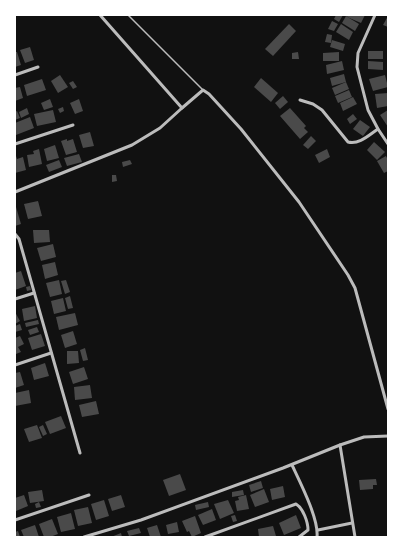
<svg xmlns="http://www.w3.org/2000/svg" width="403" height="552" viewBox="0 0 403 552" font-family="Rubik,sans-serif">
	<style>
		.building { fill: #4a4a4a }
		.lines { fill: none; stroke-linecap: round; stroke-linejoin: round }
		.service { stroke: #bcbcbc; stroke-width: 1.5 }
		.minor { stroke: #bcbcbc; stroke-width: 3 }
	</style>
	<rect width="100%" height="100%" fill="#111"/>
	<g class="building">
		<path d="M336,15H343L339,22L334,19Z"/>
		<path d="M348,15H365L361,23L347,17Z"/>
		<path d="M346,16L359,24L355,31L342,23Z"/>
		<path d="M388,16V27L383,25Z"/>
		<path d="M332,21L338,24L334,31L328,29Z"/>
		<path d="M289,24L296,31L273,56L265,49Z"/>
		<path d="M341,24L353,32L349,40L336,32Z"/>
		<path d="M327,34L332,35L331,43L325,42Z"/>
		<path d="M332,40L345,44L343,51L330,47Z"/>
		<path d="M30,47L34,60L25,63L20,50Z"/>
		<rect x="368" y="51" width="15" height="8"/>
		<path d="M15,52H17L21,65L15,67Z"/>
		<path d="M298,52L299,59H292V53Z"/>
		<path d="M339,52V61H323V53Z"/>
		<path d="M342,61L344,70L327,74L326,65Z"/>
		<path d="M368,61L383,62V70L368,69Z"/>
		<path d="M344,74L346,82L332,86L330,78Z"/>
		<path d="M60,75L68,87L58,93L51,81Z"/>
		<path d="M385,75L388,87L373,91L369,79Z"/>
		<path d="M261,78L278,93L271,102L254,87Z"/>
		<path d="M42,79L46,90L27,96L24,85Z"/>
		<path d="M73,81L77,87L73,89L69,83Z"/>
		<path d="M346,82L349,89L335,95L332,88Z"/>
		<path d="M20,87L23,98L15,101V88Z"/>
		<path d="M349,90L352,97L338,103L335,96Z"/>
		<path d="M388,93V106L377,108L375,94Z"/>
		<path d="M283,96L288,102L280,109L275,103Z"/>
		<path d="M353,97L357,104L343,111L340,103Z"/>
		<path d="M50,99L53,107L44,110L41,103Z"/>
		<path d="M79,99L83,111L75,114L70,103Z"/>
		<path d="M63,107L64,111L60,113L58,109Z"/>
		<path d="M27,108L29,114L21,118L19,112Z"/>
		<path d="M290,108L306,126L304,128L308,132L300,139L280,116Z"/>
		<path d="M53,110L56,122L37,126L34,114Z"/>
		<path d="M388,110V127L380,115Z"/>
		<path d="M17,111L20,118L15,120V112Z"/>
		<path d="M353,114L357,119L350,124L347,119Z"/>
		<path d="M30,117L34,128L16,135L15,123Z"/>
		<path d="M360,120L370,127L363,136L353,129Z"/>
		<path d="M90,132L94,146L83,148L79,135Z"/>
		<path d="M311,136L316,141L308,149L303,145Z"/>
		<path d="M67,139V141L73,139L77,152L66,155L61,141Z"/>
		<path d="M374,142L385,152L377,160L367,150Z"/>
		<path d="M55,145L59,158L47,161L44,149Z"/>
		<path d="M39,149L42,164L29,167L27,155L34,154L33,151Z"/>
		<path d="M327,149L330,157L319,163L315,155Z"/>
		<path d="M79,154L82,162L67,166L64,158Z"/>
		<path d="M16,156L17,159L23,157L26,170L15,173V157Z"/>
		<path d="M386,156L388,160V171L384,173L377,161Z"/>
		<path d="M59,160L62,167L49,172L46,165Z"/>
		<path d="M130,160L132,164L123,167L122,162Z"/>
		<path d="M112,175H116L117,181L112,182Z"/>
		<path d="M38,201L42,216L28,219L24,204Z"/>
		<path d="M15,207H16L21,224L15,226Z"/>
		<path d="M33,230H49L50,242L34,243Z"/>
		<path d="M53,244L56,257L41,261L37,248Z"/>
		<path d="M55,262L58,275L45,279L42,265Z"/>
		<path d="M21,271L26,286L15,290V273Z"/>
		<path d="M59,280L62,294L50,297L46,283Z"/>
		<path d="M66,280L70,292L65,294L61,281Z"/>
		<path d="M30,286L31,290L27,291L26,287Z"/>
		<path d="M70,296L73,308L68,309L65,298Z"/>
		<path d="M63,298L66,311L54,314L51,301Z"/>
		<path d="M35,306L37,318L24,321L22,309Z"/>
		<path d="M15,312L20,321L15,324Z"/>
		<path d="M75,313L78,325L59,330L56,317Z"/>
		<path d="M38,320L39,324L26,327L25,323Z"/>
		<path d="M20,324L22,330L15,332V326Z"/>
		<path d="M37,327L39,332L30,335L28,330Z"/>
		<path d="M73,331L77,344L65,348L61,335Z"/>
		<path d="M41,334L45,346L32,350L28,338Z"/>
		<path d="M20,336L24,344L18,347L21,352L16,354L15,338Z"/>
		<path d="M85,348L88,360L83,361L80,350Z"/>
		<path d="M67,351H78L79,363L67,364Z"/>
		<path d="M45,363L49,376L34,380L31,368Z"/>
		<path d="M84,367L88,379L73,384L69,372Z"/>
		<path d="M20,372L24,385L15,388V373Z"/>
		<path d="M90,385L92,398L75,400L74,387Z"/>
		<path d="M29,390L31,403L15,406V393Z"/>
		<path d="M96,401L99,414L82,417L79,405Z"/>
		<path d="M61,416L66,428L50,434L45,422Z"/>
		<path d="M37,425L42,438L29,442L24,429Z"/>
		<path d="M43,425L47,434L43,436L39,427Z"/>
		<path d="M180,474L186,490L169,496L163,480Z"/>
		<path d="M376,479L377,485H373V489L360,490L359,480Z"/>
		<path d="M261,481L263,488L251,492L249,485Z"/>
		<path d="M283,486L285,497L272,500L270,489Z"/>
		<path d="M264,489L269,502L255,507L250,495Z"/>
		<path d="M42,490L44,501L30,503L28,492Z"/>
		<path d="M243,490L244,495L232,497V492Z"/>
		<path d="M24,495L28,506L16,511L15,498Z"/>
		<path d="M121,495L125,507L112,511L108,499Z"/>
		<path d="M246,495L249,509L237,511L235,501L239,500L238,497Z"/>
		<path d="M104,500L109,516L96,520L91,504Z"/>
		<path d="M228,500L234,513L220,519L214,504Z"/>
		<path d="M39,502L41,507L36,508L35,504Z"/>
		<path d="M208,502L209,507L196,510L195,505Z"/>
		<path d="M88,507L92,523L78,526L74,510Z"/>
		<path d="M212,509L216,520L203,525L198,515Z"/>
		<path d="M71,513L75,529L61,532L57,517Z"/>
		<path d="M235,515L237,521L233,522L231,516Z"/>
		<path d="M296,515L301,528L284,535L279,523Z"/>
		<path d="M195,516L201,533L192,537L189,531L187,532L182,521Z"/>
		<path d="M52,519L58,534L50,537H44L39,524Z"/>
		<path d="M177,522L179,532L168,534L166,525Z"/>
		<path d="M35,525L39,537H24L21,530Z"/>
		<path d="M157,525L161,537H150L147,528Z"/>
		<path d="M273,526L276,536L259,537L258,529Z"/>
		<path d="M139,528L141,533L129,536L127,531Z"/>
		<path d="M18,531L20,537H15V532Z"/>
		<path d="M121,533L122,537H111Z"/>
	</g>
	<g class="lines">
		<path class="service" d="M128,15L203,90"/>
		<g class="minor">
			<path d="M100,15L182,108L203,90L209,94L241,129L299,202L348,275L355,288L388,409"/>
			<path d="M375,15L358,53L357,67L368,110L378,129L388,144"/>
			<path d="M15,75L38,67"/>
			<path d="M300,100L313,104L322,110L348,142C359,145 369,135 378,129"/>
			<path d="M15,144L73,125"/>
			<path d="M15,192L132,145L160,128L182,108"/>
			<path d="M15,234L19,239L80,453"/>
			<path d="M15,299L34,293"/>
			<path d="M15,365L51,353"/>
			<path d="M340,445L355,537"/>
			<path d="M292,465C300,482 319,519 317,537"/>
			<path d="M15,520L89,495"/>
			<path d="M318,530L352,523"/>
			<path d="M84,537L141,520L283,468L340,445L364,437L388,436"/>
			<path d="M205,537L296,504C303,508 308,522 308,530L299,537"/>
		</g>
	</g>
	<rect width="403" height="552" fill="none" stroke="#ffffff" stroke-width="32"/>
</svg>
